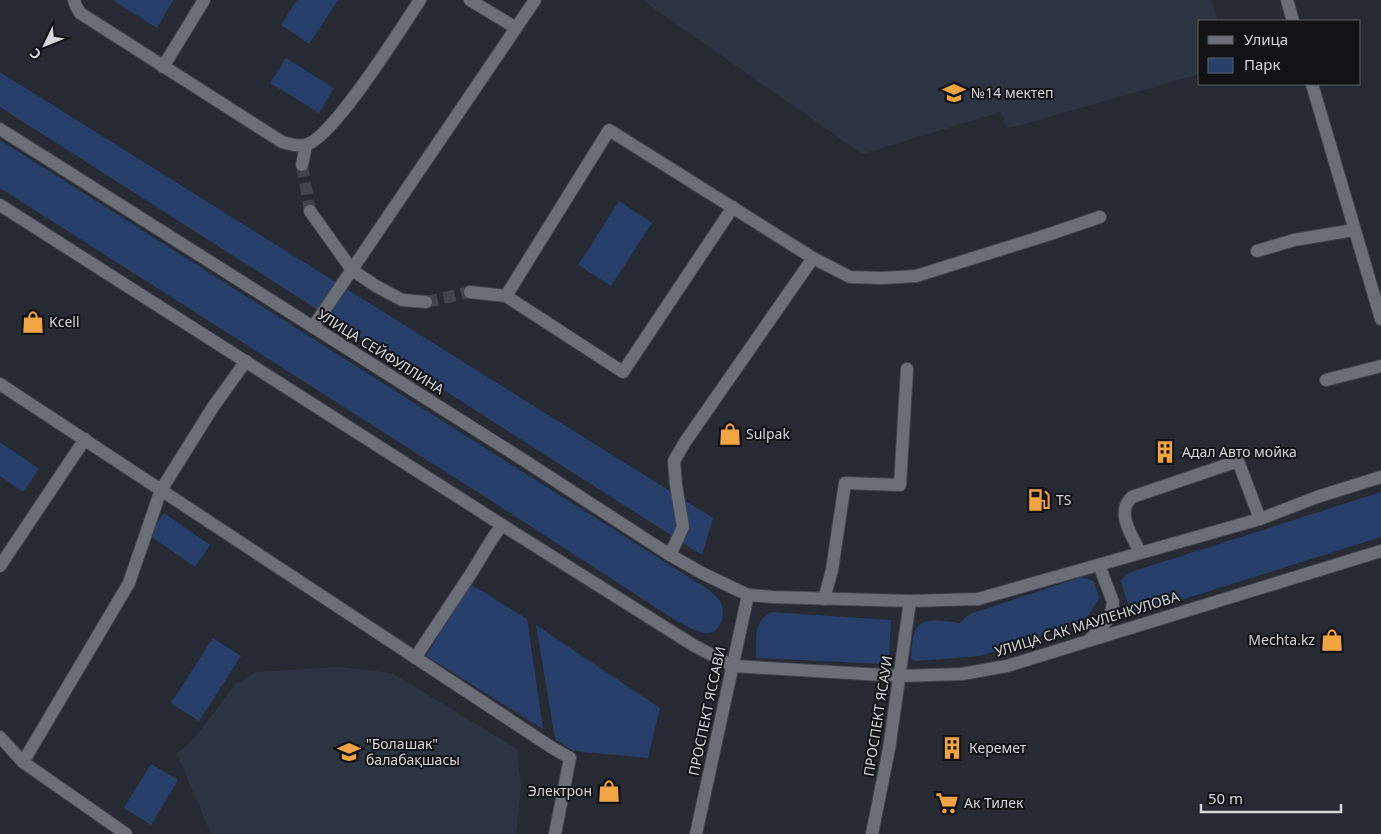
<svg xmlns="http://www.w3.org/2000/svg" width="1381" height="834" viewBox="0 0 1381 834" font-family="'Noto Sans',sans-serif">
	<style>
		.built { fill: #2c3441 }
		.green { fill: #273d6a }
		.lines { fill: none; stroke-linecap: round; stroke-linejoin: round }
		.minor-tunnel { stroke: #40444c; stroke-width: 12; stroke-dasharray: 12 6; stroke-linecap: butt }
		.minor-casing { stroke: #42454c; stroke-width: 14 }
		.secondary-casing { stroke: #42454c; stroke-width: 14 }
		.minor { stroke: #696e77; stroke-width: 12 }
		.secondary { stroke: #696e77; stroke-width: 12 }
		.labels { text-anchor: middle; stroke-width: 4; stroke-linejoin: round; paint-order: stroke }
		.poi-label { font-size: 14px; fill: #d4d7dc; stroke: #101216; text-anchor: start }
		.street-label { font-size: 14px; fill: #d4d7dc; stroke: #101216 }
	</style>
	<rect width="100%" height="100%" fill="#262a32"/>
	<g class="built">
		<path d="M642,0H1211L1218,21H1200V74L1007,129L1001,112L862,154Z"/>
		<path d="M340,667L392,673L517,749L521,787L516,834H211L177,754L197,735L235,684L257,672Z"/>
	</g>
	<g class="green">
		<path d="M114,0H173L157,28L114,1Z"/>
		<path d="M297,0H338L309,44L281,25Z"/>
		<path d="M286,58L334,88L319,113L270,83Z"/>
		<path d="M0,72L713,518L702,555L0,107Z"/>
		<path d="M0,140L709,590C713,594 718,597 720,601C727,614 721,636 704,633C695,632 686,625 678,622L504,509L0,188Z"/>
		<path d="M619,201L652,223L611,286L578,265Z"/>
		<path d="M0,442L39,469L23,492L0,476Z"/>
		<path d="M1381,492V537L1140,613C1126,609 1125,593 1121,581L1125,575L1131,572Z"/>
		<path d="M164,513L210,545L195,567L149,535Z"/>
		<path d="M1081,577L1094,581L1099,598L1085,621L981,656L915,661L911,659C912,651 912,639 915,631C921,615 947,622 960,623L970,614Z"/>
		<path d="M470,584L527,619L543,729L426,656Z"/>
		<path d="M771,612L891,620L889,660L883,664L756,658C757,639 752,623 771,612Z"/>
		<path d="M536,625L660,708L648,758L573,751L555,739Z"/>
		<path d="M213,638L241,656L199,721L171,703Z"/>
		<path d="M151,764L178,780L151,825L124,808Z"/>
	</g>
	<g class="lines">
		<g class="minor-tunnel">
			<path d="M302,165L310,211"/>
			<path d="M426,302L470,292"/>
		</g>
		<defs>
			<g id="minor">
				<path d="M74,0L76,6L80,13L282,142C289,144 297,147 305,145C332,140 402,27 420,0"/>
				<path d="M470,0L516,28"/>
				<path d="M1287,0L1293,21"/>
				<path d="M163,67L204,0"/>
				<path d="M1312,84L1381,319"/>
				<path d="M302,165L306,145"/>
				<path d="M310,211L352,270L376,286L402,300L426,302"/>
				<path d="M1257,251L1294,240L1354,230"/>
				<path d="M470,292L506,296L623,372L733,207"/>
				<path d="M506,296L609,130L813,258L850,277L882,278L916,276L1047,235L1100,217"/>
				<path d="M313,327L535,0"/>
				<path d="M1326,380L1381,366"/>
				<path d="M0,384L551,747L570,758L555,834"/>
				<path d="M1140,552C1132,536 1115,512 1132,497L1238,461L1260,519"/>
				<path d="M670,555L683,527L676,485L674,461L685,442L813,258"/>
				<path d="M0,566L85,439"/>
				<path d="M824,599L832,570L845,483L900,485L907,369"/>
				<path d="M1088,641C1100,630 1112,619 1113,602L1099,565"/>
				<path d="M415,658L472,572L492,539L502,525"/>
				<path d="M0,737L23,762L126,834"/>
				<path d="M23,762L129,583L161,490L213,407L246,361"/>
				<path d="M696,834L748,595"/>
				<path d="M872,834L889,749L910,601"/>
			</g>
			<g id="secondary">
				<path d="M0,129L522,459L670,555L702,573L748,595L773,597L910,601L978,599L1260,519L1317,497L1381,477"/>
				<path d="M0,205L502,525L693,645L733,666L899,676L962,674L1007,666L1381,551"/>
			</g>
		</defs>
		<use href="#minor" class="minor-casing"/>
		<use href="#secondary" class="secondary-casing"/>
		<use href="#minor" class="minor"/>
		<use href="#secondary" class="secondary"/>
	</g>
	<defs>
		<symbol id="school-bare" viewBox="-9 -9 18 18"><path d="M0-5L7-2L0 1L-7-2ZM-4 1L0 2.5L4 1V4Q0 6-4 4Z" fill="#f3a442" stroke="#101216" stroke-width="2.5" paint-order="stroke"/></symbol>
		<symbol id="shop-bare" viewBox="-9 -9 18 18"><path d="M-5-2.5h2.3a2.7 3.5 0 0 1 5.4 0H5L5.5 6h-11ZM-1.5-2.5h3a1.5 2.3 0 0 0-3 0Z" fill="#f3a442" stroke="#101216" stroke-width="2.5" paint-order="stroke"/></symbol>
		<symbol id="building-bare" viewBox="-9 -9 18 18"><path d="M-4-6H4V6H1V3H-1V6H-4ZM-2.5-4.3h1.7v1.8h-1.7ZM.8-4.3h1.7v1.8H.8ZM-2.5-1h1.7V.8h-1.7ZM.8-1h1.7V.8H.8Z" fill="#f3a442" stroke="#101216" stroke-width="2.5" paint-order="stroke"/></symbol>
		<symbol id="fuel-bare" viewBox="-9 -9 18 18"><path d="M-5.5-6h7V0h2V4h1.3V-2.5L3-4.5l.8-.8L6-3V5H2.5V1h-1V6h-7ZM-4.2-4.7v3.2H.2V-4.7Z" fill="#f3a442" stroke="#101216" stroke-width="2.5" paint-order="stroke"/></symbol>
		<symbol id="supermarket-bare" viewBox="-9 -9 18 18"><path d="M-6-5.5h2.5l.6 2H6L4.5 2H-2.5L-4.4-4H-6ZM-1.5 3.2a1.3 1.3 0 1 0 .1 0ZM3 3.2a1.3 1.3 0 1 0 .1 0Z" fill="#f3a442" stroke="#101216" stroke-width="2.5" paint-order="stroke"/></symbol>
	</defs>
	<g fill-rule="evenodd">
		<use href="#school-bare" x="938" y="77" width="32" height="32"/>
		<use href="#shop-bare" x="17" y="306" width="32" height="32"/>
		<use href="#shop-bare" x="714" y="418" width="32" height="32"/>
		<use href="#building-bare" x="1149" y="436" width="32" height="32"/>
		<use href="#fuel-bare" x="1023" y="484" width="32" height="32"/>
		<use href="#shop-bare" x="1316" y="624" width="32" height="32"/>
		<use href="#building-bare" x="936" y="732" width="32" height="32"/>
		<use href="#school-bare" x="333" y="736" width="32" height="32"/>
		<use href="#shop-bare" x="593" y="775" width="32" height="32"/>
		<use href="#supermarket-bare" x="931" y="787" width="32" height="32"/>
	</g>
	<g class="labels">
		<g class="poi-label">
			<text x="971" y="98">№14 мектеп</text>
			<text x="49" y="327">Kcell</text>
			<text x="746" y="439">Sulpak</text>
			<text x="1182" y="457">Адал Авто мойка</text>
			<text x="1056" y="505">TS</text>
			<text x="1315" y="645" text-anchor="end">Mechta.kz</text>
			<text x="366" y="749">"Болашак"<tspan x="366" dy="16">балабақшасы</tspan></text>
			<text x="969" y="753">Керемет</text>
			<text x="592" y="796" text-anchor="end">Электрон</text>
			<text x="964" y="808">Ак Тилек</text>
		</g>
		<g class="street-label">
			<text transform="translate(381 352) rotate(32)" y="5">УЛИЦА СЕЙФУЛЛИНА</text>
			<text transform="translate(1087 624) rotate(-17)" y="5">УЛИЦА САК МАУЛЕНКУЛОВА</text>
			<text transform="translate(707 711) rotate(-78)" y="5">ПРОСПЕКТ ЯССАВИ</text>
			<text transform="translate(878 716) rotate(-81)" y="5">ПРОСПЕКТ ЯСАУИ</text>
		</g>
	</g>
	<rect x="1198" y="20" width="162" height="65" fill="#101216" stroke="#5e6165"/>
	<rect x="1208" y="36" width="25" height="8" fill="#696e77" stroke="#5e6165"/>
	<text x="1244" y="45" font-size="15" fill="#d4d7dc">Улица</text>
	<rect x="1208" y="58" width="25" height="15" fill="#273d6a" stroke="#5e6165"/>
	<text x="1244" y="70" font-size="15" fill="#d4d7dc">Парк</text>
	<g transform="translate(45 45) rotate(227)" stroke="#101216" stroke-width="4" paint-order="stroke">
	<path d="M0-4L9 19L0 12L-9 19Z" fill="#d4d7dc"/>
	<text y="-8" font-size="14" font-weight="bold" text-anchor="middle" fill="#d4d7dc">С</text>
	</g>
	<path d="M1201 804v8h140v-8" fill="none" stroke="#d4d7dc" stroke-width="2.5"/>
	<text x="1208" y="804" font-size="15" fill="#d4d7dc" stroke="#101216" stroke-width="4" paint-order="stroke">50 m</text>
</svg>
